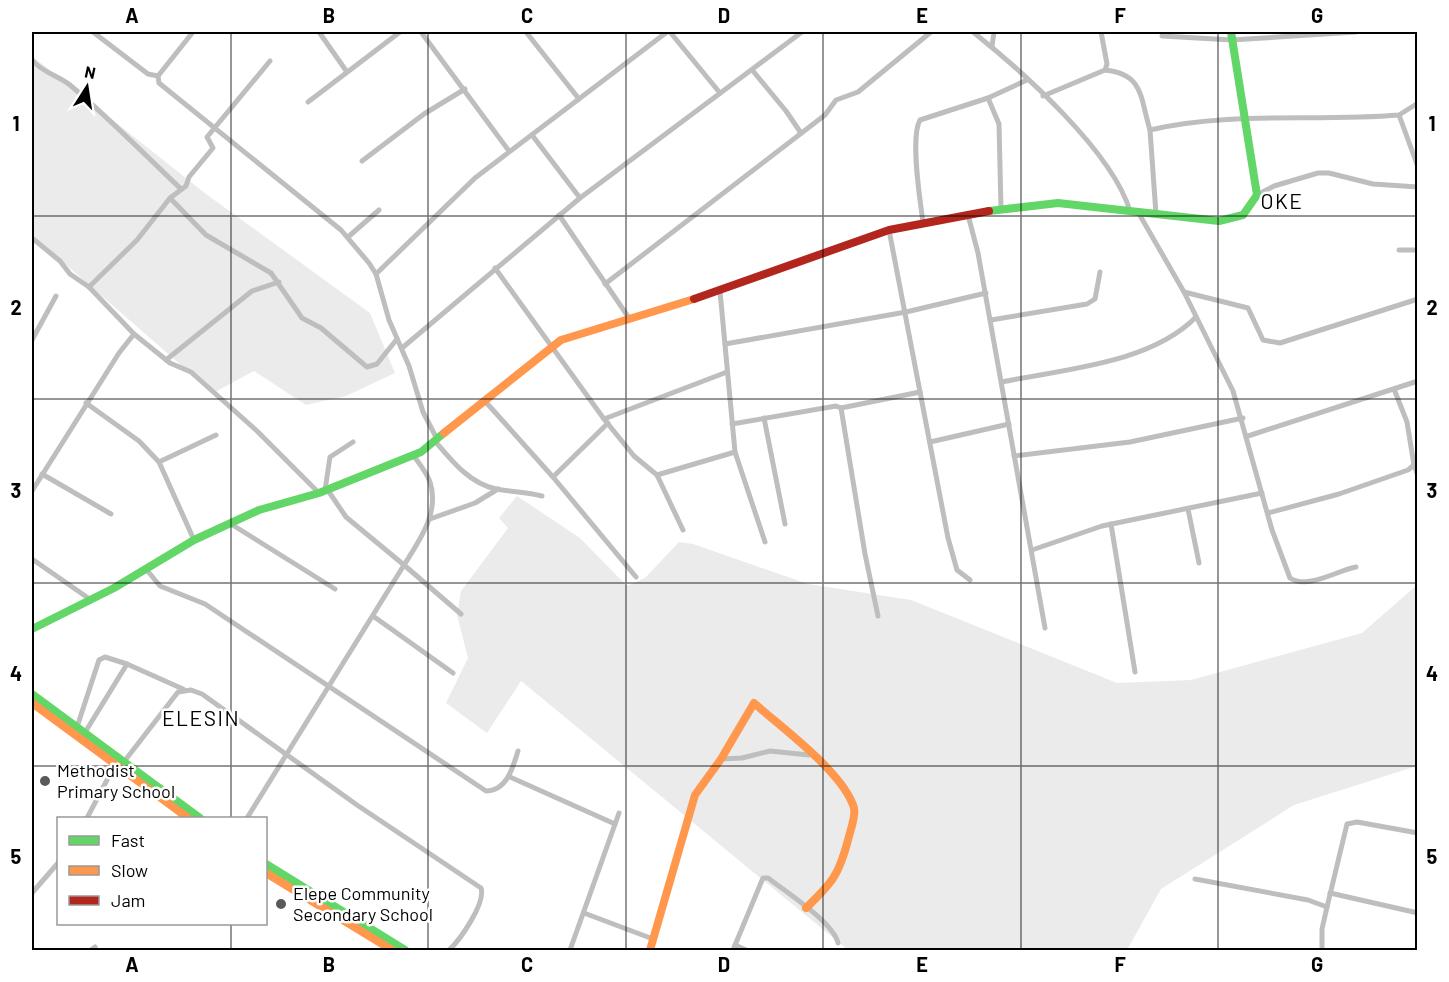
<svg xmlns="http://www.w3.org/2000/svg" width="1449" height="982" viewBox="0 0 1449 982" font-family="Barlow,sans-serif">
	<style>
		.green { fill: #ebebeb }
		.lines { fill: none; stroke-linecap: round; stroke-linejoin: round }
		.street { stroke: #bebebe; stroke-width: 5 }
		.fast { stroke: #63d668; stroke-width: 8 }
		.slow { stroke: #ff974d; stroke-width: 8 }
		.jam { stroke: #b3261e; stroke-width: 8 }
		.grid { fill: none; stroke: #000; stroke-width: 1.5; stroke-opacity: 0.55 }
		.poi-dot { fill: #595959; stroke: #fff; stroke-width: 2 }
		.labels { text-anchor: middle; stroke-width: 5; stroke-linejoin: round; paint-order: stroke }
		.poi-label { font-size: 18px; fill: #000; stroke: #fff; text-anchor: start }
		.quarter-label { font-size: 21px; letter-spacing: 1.5px; fill: #000; stroke: #fff }
		.neatline { fill: none; stroke: #000; stroke-width: 2 }
		.grid-label { font-size: 20px; text-anchor: middle; font-weight: bold; fill: #000 }
	</style>
	<rect width="100%" height="100%" fill="#fff"/>
	<g class="green">
		<path d="M32,56L206,194L370,313L395,373L346,396L306,405L254,371L213,393L32,235Z"/>
		<path d="M517,496L580,538L627,586L645,578L679,542L693,544L808,584L911,600L1117,683L1191,680L1362,633L1417,585V766L1294,805L1161,889L1127,950H848L521,681L487,733L446,703L468,658L457,615L461,591L508,528L499,518Z"/>
	</g>
	<g class="lines">
		<g class="street">
			<path d="M93,32L148,74L158,76"/>
			<path d="M193,32L158,76L159,83L341,230L369,263L376,274L389,320L409,366L423,412L437,439"/>
			<path d="M319,32L347,72"/>
			<path d="M421,32L509,151"/>
			<path d="M526,32L579,99"/>
			<path d="M670,32L720,93"/>
			<path d="M973,32C1022,71 1112,151 1130,211"/>
			<path d="M1162,36L1232,40L1356,32"/>
			<path d="M992,46L994,32"/>
			<path d="M32,60C43,73 57,75 70,85C109,118 144,154 181,189"/>
			<path d="M1105,70C1144,74 1140,98 1150,130"/>
			<path d="M753,71L786,111L801,133"/>
			<path d="M1043,96L1105,70L1107,64L1101,32"/>
			<path d="M988,98L999,124L1001,209"/>
			<path d="M308,102L400,32"/>
			<path d="M1399,115L1418,167"/>
			<path d="M532,135L580,198"/>
			<path d="M362,161L424,114L465,89"/>
			<path d="M1257,195L1274,186L1318,173H1329L1373,184L1418,187"/>
			<path d="M170,198L206,235L271,273L302,318L321,328L367,367L377,364L397,339"/>
			<path d="M1138,212L1184,292L1233,391L1272,530L1290,578C1308,590 1338,570 1356,567"/>
			<path d="M1156,214L1150,130C1231,111 1316,122 1399,115L1418,103"/>
			<path d="M559,215L629,318"/>
			<path d="M968,215L978,253L1045,628"/>
			<path d="M923,222C920,200 910,137 920,120L988,98L1027,80"/>
			<path d="M889,230L948,538L957,570L970,580"/>
			<path d="M348,237L379,210"/>
			<path d="M32,238L60,261L70,274L89,287L134,334L170,363L191,372L257,431L319,493"/>
			<path d="M1399,250H1418"/>
			<path d="M495,268L604,419L634,456L657,475L683,530"/>
			<path d="M376,274L475,178L667,32"/>
			<path d="M605,284L825,115L836,100L858,92L931,32"/>
			<path d="M89,287L137,240L170,198L186,186L189,177L213,148L207,137L270,61"/>
			<path d="M720,291L735,452L765,542"/>
			<path d="M1184,292L1248,308L1263,340L1280,343L1418,299"/>
			<path d="M991,320L1087,304L1095,299L1100,272"/>
			<path d="M32,340L56,296"/>
			<path d="M725,344L906,312L986,293"/>
			<path d="M402,348L580,198L802,32"/>
			<path d="M166,360L252,291L279,282"/>
			<path d="M1002,382C1063,369 1150,364 1196,317"/>
			<path d="M484,400L553,477L636,577"/>
			<path d="M86,403L139,441L159,462L194,540"/>
			<path d="M841,408L920,392"/>
			<path d="M764,418L785,524"/>
			<path d="M604,419L727,372"/>
			<path d="M732,424L836,406L841,408L865,554L878,616"/>
			<path d="M1248,436L1418,381"/>
			<path d="M435,441C452,461 469,483 496,489C511,492 527,492 542,496"/>
			<path d="M930,442L1009,424"/>
			<path d="M413,455C419,463 427,473 430,482C440,513 419,541 404,565L461,614"/>
			<path d="M1014,456L1130,442L1243,418"/>
			<path d="M159,462L216,435"/>
			<path d="M1414,465L1418,476"/>
			<path d="M42,474L111,514"/>
			<path d="M657,475L735,452"/>
			<path d="M553,477L608,423"/>
			<path d="M325,490L330,457L353,442"/>
			<path d="M32,491L119,353L134,334"/>
			<path d="M1188,509L1199,563"/>
			<path d="M1268,513L1339,494L1408,470L1414,465L1407,422L1394,389"/>
			<path d="M430,519L475,503L498,489"/>
			<path d="M231,524L335,589"/>
			<path d="M1111,524L1135,672"/>
			<path d="M1032,550L1102,526L1262,493"/>
			<path d="M32,559L91,600"/>
			<path d="M146,569L160,586L205,604L486,791C507,791 513,767 518,751"/>
			<path d="M373,616L453,673"/>
			<path d="M77,727L99,660L105,657L127,664"/>
			<path d="M84,734L127,664L183,689"/>
			<path d="M721,759L742,758L770,751L809,755"/>
			<path d="M123,763L178,692L191,690L202,694L357,805L481,888C486,903 460,940 449,950"/>
			<path d="M510,777L615,824"/>
			<path d="M87,818L108,778L118,768"/>
			<path d="M247,818L404,565L346,517L327,489"/>
			<path d="M1195,879L1308,900L1327,907L1322,929V950"/>
			<path d="M32,893L58,863"/>
			<path d="M1330,893L1418,913"/>
			<path d="M1327,907L1347,824L1357,822L1418,833"/>
			<path d="M584,913L653,939"/>
			<path d="M735,945L746,950"/>
			<path d="M91,950L95,947"/>
			<path d="M570,950L619,813"/>
			<path d="M733,950L763,878H768C786,892 833,922 838,943"/>
		</g>
		<g class="fast">
			<path d="M989,211L1058,203L1219,221L1243,215L1257,195L1231,32"/>
			<path d="M32,629L114,588L194,540L259,510L319,493L421,452L444,433"/>
			<path d="M32,694L200,818"/>
			<path d="M266,864L405,950"/>
		</g>
		<g class="slow">
			<path d="M444,433L561,340L694,299"/>
			<path d="M32,703L188,818"/>
			<path d="M266,873L392,950"/>
			<path d="M650,950L695,795L721,759L754,703C782,728 844,773 854,808C856,817 850,831 848,840C839,875 832,883 806,908"/>
		</g>
		<path class="jam" d="M694,299L889,230L989,211"/>
	</g>
	<path class="grid" d="M231,32V818M428,32V950M626,32V950M823,32V950M1021,32V950M1218,32V950M32,216H1418M32,399H1418M32,583H1418M32,766H1418M231,924V950"/>
	<g class="poi-dot">
		<circle cx="45" cy="781" r="6"/>
		<circle cx="281" cy="904" r="6"/>
	</g>
	<g class="labels">
		<g class="poi-label">
			<text x="57" y="777">Methodist<tspan x="57" dy="21">Primary School</tspan></text>
			<text x="293" y="900">Elepe Community<tspan x="293" dy="21">Secondary School</tspan></text>
		</g>
		<g class="quarter-label">
			<text x="1282" y="209">OKE</text>
			<text x="201" y="726">ELESIN</text>
		</g>
	</g>
	<rect width="1449" height="982" fill="none" stroke="#ffffff" stroke-width="66"/>
	<rect x="57" y="817" width="210" height="108" fill="#ffffff" stroke="#999999" stroke-width="1.5"/>
	<rect x="69" y="836" width="30" height="9" fill="#63d668" stroke="#999999" stroke-width="1.5"/>
	<text x="111" y="847" font-size="18" fill="#000000">Fast</text>
	<rect x="69" y="866" width="30" height="9" fill="#ff974d" stroke="#999999" stroke-width="1.5"/>
	<text x="111" y="877" font-size="18" fill="#000000">Slow</text>
	<rect x="69" y="896" width="30" height="9" fill="#b3261e" stroke="#999999" stroke-width="1.5"/>
	<text x="111" y="907" font-size="18" fill="#000000">Jam</text>
	<g transform="translate(87 87) rotate(12)" stroke="#ffffff" stroke-width="4.5" paint-order="stroke">
	<path d="M0-4.5L10 22L0 15L-10 22Z" fill="#000000"/>
	<text y="-9" font-size="16" font-weight="bold" text-anchor="middle" fill="#000000">N</text>
	</g>
	<rect x="33" y="33" width="1383" height="916" class="neatline"/>
	<g class="grid-label">
		<text x="132" y="23">A</text>
		<text x="329" y="23">B</text>
		<text x="527" y="23">C</text>
		<text x="724" y="23">D</text>
		<text x="922" y="23">E</text>
		<text x="1120" y="23">F</text>
		<text x="1317" y="23">G</text>
		<text x="16" y="131">1</text>
		<text x="1432" y="131">1</text>
		<text x="16" y="315">2</text>
		<text x="1432" y="315">2</text>
		<text x="16" y="498">3</text>
		<text x="1432" y="498">3</text>
		<text x="16" y="681">4</text>
		<text x="1432" y="681">4</text>
		<text x="16" y="864">5</text>
		<text x="1432" y="864">5</text>
		<text x="132" y="972">A</text>
		<text x="329" y="972">B</text>
		<text x="527" y="972">C</text>
		<text x="724" y="972">D</text>
		<text x="922" y="972">E</text>
		<text x="1120" y="972">F</text>
		<text x="1317" y="972">G</text>
	</g>
</svg>
